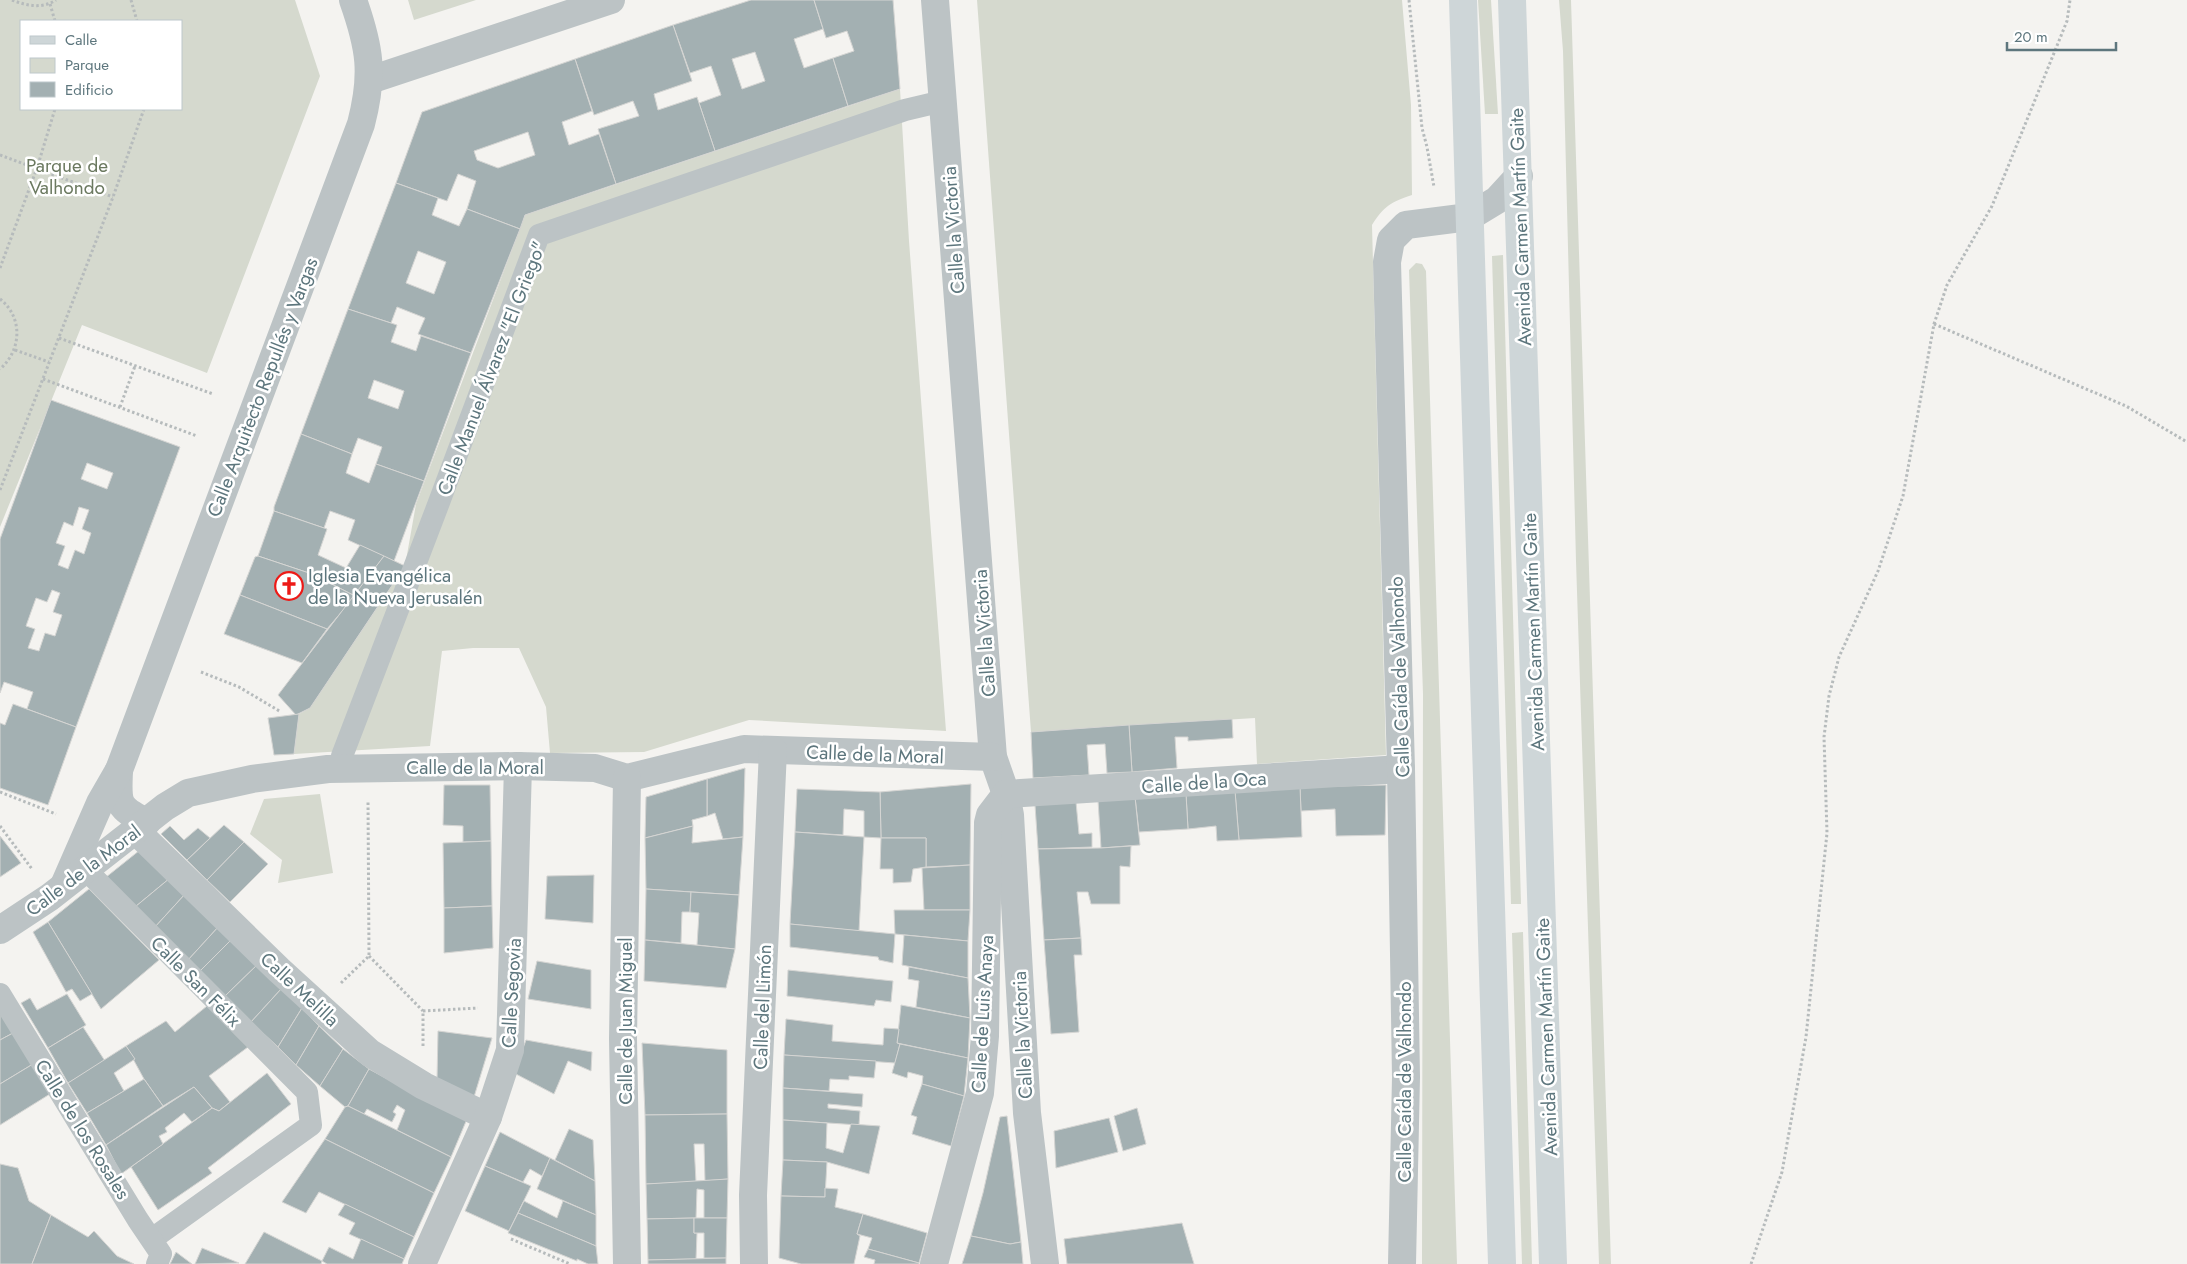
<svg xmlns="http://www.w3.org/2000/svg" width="2187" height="1264" viewBox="0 0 2187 1264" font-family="Jost,sans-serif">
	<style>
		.green { fill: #d5d9ce; fill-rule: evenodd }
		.building { fill: #a3b0b2; stroke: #d5d5d3; fill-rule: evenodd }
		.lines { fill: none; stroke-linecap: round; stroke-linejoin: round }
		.path { stroke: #b6bbbc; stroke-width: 3; stroke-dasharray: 2.5 2.5; stroke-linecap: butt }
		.pedestrian { stroke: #bcc3c5; stroke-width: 22 }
		.minor { stroke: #bcc3c5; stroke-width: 28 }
		.secondary { stroke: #ced6d8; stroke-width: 28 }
		.labels { text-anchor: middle; stroke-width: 5; stroke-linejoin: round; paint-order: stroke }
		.park-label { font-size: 19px; fill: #6b7960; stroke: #fff }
		.street-label { font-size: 19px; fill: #5d767d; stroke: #fff }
		.poi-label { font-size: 19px; fill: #5d767d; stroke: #fff; text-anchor: start }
	</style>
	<rect width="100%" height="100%" fill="#f4f3f0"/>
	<g class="green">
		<path d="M0,0H295L320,76L207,373L82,325L0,527ZM21,21H181V109H21Z"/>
		<path d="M408,0H476L414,20Z"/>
		<path d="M977,0H1402L1411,105L1412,195C1391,202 1384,206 1372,225L1386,755L1257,764L1255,718L1031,732Z"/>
		<path d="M1478,0H1491L1498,114H1485Z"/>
		<path d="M1559,0H1571L1611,1264H1599L1576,561L1563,51Z"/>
		<path d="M900,89L909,241L946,731L749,720L644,752L550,753L546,707L519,648H473L442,651L430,746L294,754L299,714L310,708L405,566L416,504L525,215Z"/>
		<path d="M1503,255L1521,904H1511L1492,256Z"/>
		<path d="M1416,263L1422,264L1426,271L1457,1264H1422L1423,694L1409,270Z"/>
		<path d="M320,794L333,873L278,883L282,860L250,834L264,799Z"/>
		<path d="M1523,932L1532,1264H1522L1512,933Z"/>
	</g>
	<g class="building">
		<path d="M751,0H814L823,29L794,39L804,68L833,58L848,106L715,151L699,103L721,95L711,66L690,73L673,25ZM755,52L765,81L742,89L732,59Z"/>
		<path d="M814,0H893L900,89L848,106L833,58L854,51L847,31L826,38Z"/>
		<path d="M673,25L692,81L654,94L658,110L697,97L715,151L616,184L598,129L639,116L633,101L594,115L575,59Z"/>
		<path d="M575,59L592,111L562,122L569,145L599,134L616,184L525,215L520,229L467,209L476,181L458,174L447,201L396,183L422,112ZM528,132L535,155L498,168L477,160L474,151Z"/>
		<path d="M396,183L438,198L432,215L459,226L467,209L520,229L471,353L418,334L425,318L397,307L391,323L348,309ZM418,251L446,262L434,294L406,283Z"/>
		<path d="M348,309L397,325L391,342L416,351L421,336L471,353L424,481L376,464L382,447L358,438L352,454L301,434ZM374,380L404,391L398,409L368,398Z"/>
		<path d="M51,400L180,447L76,727L27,709L33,692L4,682L0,693V539ZM87,463L113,473L107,489L81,479ZM79,507L89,510L82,529L91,533L84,554L75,550L68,569L58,565L65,546L56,543L64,522L73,526ZM52,590L60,593L53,612L62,615L55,636L45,633L39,651L28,648L35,629L26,626L36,598L47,602Z"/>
		<path d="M301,434L352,454L346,473L369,483L376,464L424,481L394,561L348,540L355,520L330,511L324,528L274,511V507Z"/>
		<path d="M274,511L327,529L318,555L346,568L360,545L384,556L355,596L312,574L258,556Z"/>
		<path d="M258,556L312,574L355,596L327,629L240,595L255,557Z"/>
		<path d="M384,556L405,566L310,708L296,715L278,695Z"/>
		<path d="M240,595L327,629L302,663L224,634Z"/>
		<path d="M13,704L76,727L48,805L0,788V723L5,725Z"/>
		<path d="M299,714L294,754L274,755L268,718Z"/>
		<path d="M1232,719L1233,738L1188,741V737H1175L1177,768L1132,772L1129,725Z"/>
		<path d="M1129,725L1132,772L1107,773L1105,744L1087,745L1089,775L1033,778L1031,732Z"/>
		<path d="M745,768L743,837L723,839L715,813L707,816V779Z"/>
		<path d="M707,779V816L692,820L693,826L645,838L646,797Z"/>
		<path d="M971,784L970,865L926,867V838H881L880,792Z"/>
		<path d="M444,785H490L491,841L463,842V826L443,825Z"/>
		<path d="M1386,785L1385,835L1336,836L1335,809L1301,811L1300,787Z"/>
		<path d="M1300,787L1302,837L1239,840L1235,791Z"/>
		<path d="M797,789L880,792L881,838L864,837V811L844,809L843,835L795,832Z"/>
		<path d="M1235,791L1239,840L1217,841L1216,826L1188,829L1186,794Z"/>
		<path d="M1186,794L1188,829L1139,832L1135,797Z"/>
		<path d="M1135,797L1140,845L1101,848L1098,800Z"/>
		<path d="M1076,802L1079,834L1092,833V847L1038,849L1035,805Z"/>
		<path d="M224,825L244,842L207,880L187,860Z"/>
		<path d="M170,826L184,840L198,828L210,838L187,860L161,834Z"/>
		<path d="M693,826L692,843L743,837L739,895L646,889L645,838Z"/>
		<path d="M795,832L864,837L859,931L790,924Z"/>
		<path d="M0,836L21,863L0,877Z"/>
		<path d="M881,838H926V867L913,869L911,882L893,883V869H880Z"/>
		<path d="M491,841L492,906L444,908L443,843Z"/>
		<path d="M244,842L268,864L230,902L207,880Z"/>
		<path d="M1131,846L1130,867L1120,866V904H1091L1088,892H1077L1081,938L1044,940L1038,849L1101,848Z"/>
		<path d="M140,850L170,878L135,907L105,878Z"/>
		<path d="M970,865V910H924L922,868Z"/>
		<path d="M594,875L593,923L545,919L547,876Z"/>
		<path d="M170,878L186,893L155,927L135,907Z"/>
		<path d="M89,889L159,960L101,1009L48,922Z"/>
		<path d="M646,889L691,892L690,912H682L681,943L645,940Z"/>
		<path d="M691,892L739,895L735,949L697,945L699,913L690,912Z"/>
		<path d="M186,893L220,925L188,960L155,927Z"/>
		<path d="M492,906L493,948L444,953V908Z"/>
		<path d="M894,910H970L968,941L895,934Z"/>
		<path d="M48,922L92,994L80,1001L72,989L66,992L33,932Z"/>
		<path d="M790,924L895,934L893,963L879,960L878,957L790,947Z"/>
		<path d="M220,925L233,938L200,971L188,960Z"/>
		<path d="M904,935L968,941V978L902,965Z"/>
		<path d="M233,938L258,964L225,996L200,971Z"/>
		<path d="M1081,938L1082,955H1074L1079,1032L1051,1034L1044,940Z"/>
		<path d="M645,940L735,949L726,988L644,981Z"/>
		<path d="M537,961L591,970V1009L528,999Z"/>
		<path d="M258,964L282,988L251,1022L225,996Z"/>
		<path d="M909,967L968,978L970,1018L916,1007L919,981L908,979Z"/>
		<path d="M788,970L893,981L891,1002L876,1000L874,1006L787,996Z"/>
		<path d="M282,988L302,1008L278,1047L251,1022Z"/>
		<path d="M67,994L86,1025L48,1048L21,1003L30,998L37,1010Z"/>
		<path d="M901,1005L970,1018L968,1058L897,1043Z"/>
		<path d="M207,1006L248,1047L209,1076L230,1102L219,1111L212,1108L194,1087L163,1106L144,1079L126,1046L166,1021L175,1032Z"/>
		<path d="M302,1008L319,1026L296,1065L278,1047Z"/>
		<path d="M0,1012L13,1033L0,1040Z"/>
		<path d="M786,1019L833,1025L832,1041L883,1045L884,1028L899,1029L897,1043L900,1044L895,1063L784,1055Z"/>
		<path d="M319,1026L343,1049L320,1086L296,1065Z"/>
		<path d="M83,1027L105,1061L68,1083L48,1048Z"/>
		<path d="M438,1031L492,1038L474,1097L437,1080Z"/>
		<path d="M13,1033L33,1064L0,1084V1040Z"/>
		<path d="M526,1040L592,1052L591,1071L568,1061L554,1094L514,1073Z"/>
		<path d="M642,1043L727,1050V1114L645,1115Z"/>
		<path d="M900,1044L968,1058L964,1096L922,1084L923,1076L908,1072L907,1078L892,1073Z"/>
		<path d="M126,1046L135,1059L114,1073L124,1091L87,1113L68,1083Z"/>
		<path d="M343,1049L369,1069L348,1106L345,1107L320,1086Z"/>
		<path d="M784,1055L876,1061L874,1078L849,1076V1080L830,1079L829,1091L783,1088Z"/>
		<path d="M33,1064L50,1094L0,1125V1084Z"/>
		<path d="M369,1069L413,1093L467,1119L451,1157L397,1130L405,1110L397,1105L393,1112L396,1114L392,1122L367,1109L364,1114L348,1106Z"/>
		<path d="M267,1073L291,1104L208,1168L212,1173L158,1210L131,1167L212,1108L219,1111Z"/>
		<path d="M144,1079L163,1106L106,1145L87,1113Z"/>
		<path d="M922,1084L964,1096L951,1146L912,1134L917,1117L911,1115Z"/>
		<path d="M194,1087L212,1108L192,1122L184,1113L165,1128L167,1132L159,1136L163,1144L121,1174L106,1145Z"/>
		<path d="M783,1088L863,1094L862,1107L828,1104V1108L860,1111L859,1125L783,1120Z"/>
		<path d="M348,1106L451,1157L434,1193L325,1139L345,1107Z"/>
		<path d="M1137,1108L1146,1144L1123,1151L1114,1116Z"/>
		<path d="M727,1114L728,1179L705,1181L704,1144H694L696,1182L646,1184L645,1115Z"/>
		<path d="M1007,1116L1021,1242L1010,1244L971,1236L983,1193L1000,1117Z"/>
		<path d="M1109,1118L1118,1152L1056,1168L1054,1131Z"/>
		<path d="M783,1120L827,1123L826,1148L843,1153L851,1124L880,1126L869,1174L827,1162L783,1160Z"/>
		<path d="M569,1129L593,1140L595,1181L555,1160Z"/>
		<path d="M500,1132L550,1158L542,1176L530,1169L523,1182L485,1166Z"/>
		<path d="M325,1139L434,1193L414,1237L319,1192L306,1213L282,1202Z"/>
		<path d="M550,1158L595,1181L596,1215L537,1189Z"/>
		<path d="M783,1160L827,1162L825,1197L781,1196Z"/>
		<path d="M0,1164L18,1168L29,1201L51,1215L32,1264H0Z"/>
		<path d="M485,1166L531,1186L509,1231L465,1211Z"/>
		<path d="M728,1179L727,1218H704V1190L697,1189L696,1218L647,1219L646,1184Z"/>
		<path d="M825,1188L838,1189L835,1207L863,1214L857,1234L860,1236L854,1264H801L779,1258L781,1196L825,1197Z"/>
		<path d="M524,1201L557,1218L563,1201L596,1215V1246L518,1213Z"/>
		<path d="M345,1204L414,1237L404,1259L349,1234L355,1223L338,1215Z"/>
		<path d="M518,1213L596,1246L598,1264H588L577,1259V1261L508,1233Z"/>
		<path d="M863,1214L927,1233L919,1263L868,1249L872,1238L857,1234Z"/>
		<path d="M51,1215L88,1237L94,1231L117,1256L134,1264H32Z"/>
		<path d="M694,1218V1233H697L696,1259L648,1260L647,1219Z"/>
		<path d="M694,1218H727L726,1258H704V1233H694Z"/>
		<path d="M1182,1223L1194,1264H1067L1064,1239Z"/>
		<path d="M264,1232L322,1261L321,1264H245Z"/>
		<path d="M971,1236L1010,1244L1021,1242L1023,1264H962Z"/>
		<path d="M361,1239L404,1259L402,1264H327L322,1261L329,1247L353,1259Z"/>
		<path d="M202,1248L239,1263L195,1264Z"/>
		<path d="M868,1249L919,1263V1264H874L875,1260L864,1257Z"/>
		<path d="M176,1252L192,1264H170Z"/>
		<path d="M726,1258V1264H648V1260Z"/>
	</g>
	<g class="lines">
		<g class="path">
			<path d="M12,0C27,6 42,9 56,0"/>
			<path d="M131,0L137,21"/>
			<path d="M1409,0L1422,128L1427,147L1434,187"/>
			<path d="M50,4L55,21"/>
			<path d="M0,155L113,197"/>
			<path d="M0,268L37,168L55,109"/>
			<path d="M0,299C23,317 22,350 0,369"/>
			<path d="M1934,324L2126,406L2187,442"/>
			<path d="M59,338L213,394"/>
			<path d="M15,350L49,362"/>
			<path d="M43,379L197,436"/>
			<path d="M120,407L135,366"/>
			<path d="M0,490L113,197L144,109"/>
			<path d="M201,672L239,687L281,712"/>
			<path d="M0,792L56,814"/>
			<path d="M0,826L32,869"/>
			<path d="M369,956L423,1011"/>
			<path d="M341,983L369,956L368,801"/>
			<path d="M423,1046V1011L478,1008"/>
			<path d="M511,1239L570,1264"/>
			<path d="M1751,1264L1782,1172L1806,1037L1827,833L1824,737L1829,696L1839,657L1878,571L1903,496L1934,324L1947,285L1992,206L2067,21L2070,0"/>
		</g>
		<g class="pedestrian">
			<path d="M342,756L438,505L539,235L905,110L943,101"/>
			<path d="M85,869L307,1092L311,1125L152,1239"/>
			<path d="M0,994L138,1220L161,1254L157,1264"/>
		</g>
		<g class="minor">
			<path d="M935,0L993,757L1006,794L1010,815L1027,1113L1045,1264"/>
			<path d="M370,80L611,0"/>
			<path d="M119,770C118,802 115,807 147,822"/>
			<path d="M136,831L279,970L370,1053L424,1086L488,1117"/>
			<path d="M65,883L100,803L119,770L361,124C374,74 370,48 353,0"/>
			<path d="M0,930L50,897L165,807L188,793L252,779L328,769L518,766L595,768L627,778L744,749L993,757"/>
			<path d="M422,1264L488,1117L510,1050L518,766"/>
			<path d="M627,1264L623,1039L627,778"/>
			<path d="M754,1264L753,1195L773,750"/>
			<path d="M934,1264L980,1093L985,1036L988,823L990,815L1006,794L1401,769"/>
			<path d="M1402,1264L1406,1077L1401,769L1387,262L1391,240L1406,225L1469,217L1497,200L1519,176"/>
		</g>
		<g class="secondary">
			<path d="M1463,0L1502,1264"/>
			<path d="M1512,0L1553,1264"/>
		</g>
	</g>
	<defs>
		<symbol id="church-ring" viewBox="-11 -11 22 22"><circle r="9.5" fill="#fff" stroke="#ed1a17" stroke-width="1.5"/><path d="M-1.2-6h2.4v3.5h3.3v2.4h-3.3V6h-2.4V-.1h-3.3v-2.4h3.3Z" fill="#ed1a17"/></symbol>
	</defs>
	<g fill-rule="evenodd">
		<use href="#church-ring" x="273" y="570" width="32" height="32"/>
	</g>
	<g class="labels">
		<g class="park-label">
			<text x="67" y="172">Parque de<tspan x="67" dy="22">Valhondo</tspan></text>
		</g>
		<g class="street-label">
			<text transform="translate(1520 227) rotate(-92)" y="7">Avenida Carmen Martín Gaite</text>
			<text transform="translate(953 230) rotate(-94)" y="7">Calle la Victoria</text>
			<text transform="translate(491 368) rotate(-69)" y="7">Calle Manuel Álvarez "El Griego"</text>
			<text transform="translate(262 387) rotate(-69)" y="7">Calle Arquitecto Repullés y Vargas</text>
			<text transform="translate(1533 632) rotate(-92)" y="7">Avenida Carmen Martín Gaite</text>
			<text transform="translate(984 633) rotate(-94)" y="7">Calle la Victoria</text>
			<text transform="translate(1399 677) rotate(-92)" y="7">Calle Caída de Valhondo</text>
			<text transform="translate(875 754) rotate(2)" y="7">Calle de la Moral</text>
			<text x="475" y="774">Calle de la Moral</text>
			<text transform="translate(1204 782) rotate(-4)" y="7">Calle de la Oca</text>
			<text transform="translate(83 870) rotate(-37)" y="7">Calle de la Moral</text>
			<text transform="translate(196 981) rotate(45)" y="7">Calle San Félix</text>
			<text transform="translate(300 989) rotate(43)" y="7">Calle Melilla</text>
			<text transform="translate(511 993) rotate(-87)" y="7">Calle Segovia</text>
			<text transform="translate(762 1007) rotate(-88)" y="7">Calle del Limón</text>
			<text transform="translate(982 1014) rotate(-87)" y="7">Calle de Luis Anaya</text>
			<text transform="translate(625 1021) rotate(-90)" y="7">Calle de Juan Miguel</text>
			<text transform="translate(1022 1035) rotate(-93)" y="7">Calle la Victoria</text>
			<text transform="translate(1546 1037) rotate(-92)" y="7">Avenida Carmen Martín Gaite</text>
			<text transform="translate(1404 1082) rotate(-90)" y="7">Calle Caída de Valhondo</text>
			<text transform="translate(83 1129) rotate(58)" y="7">Calle de los Rosales</text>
		</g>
		<g class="poi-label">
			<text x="308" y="582">Iglesia Evangélica<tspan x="308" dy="22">de la Nueva Jerusalén</tspan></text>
		</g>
	</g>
	<rect x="20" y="20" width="162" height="90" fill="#ffffff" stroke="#bec8cb"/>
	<rect x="30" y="36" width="25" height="8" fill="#ced6d8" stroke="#bec8cb"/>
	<text x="65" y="45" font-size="15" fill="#5d767d">Calle</text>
	<rect x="30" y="58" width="25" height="15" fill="#d5d9ce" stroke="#bec8cb"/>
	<text x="65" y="70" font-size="15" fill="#5d767d">Parque</text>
	<rect x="30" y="82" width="25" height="15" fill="#a3b0b2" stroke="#bec8cb"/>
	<text x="65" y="95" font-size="15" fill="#5d767d">Edificio</text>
	<path d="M2007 42v8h109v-8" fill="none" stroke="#5d767d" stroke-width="2.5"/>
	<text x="2014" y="42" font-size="15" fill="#5d767d" stroke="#ffffff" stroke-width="4" paint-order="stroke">20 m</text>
</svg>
